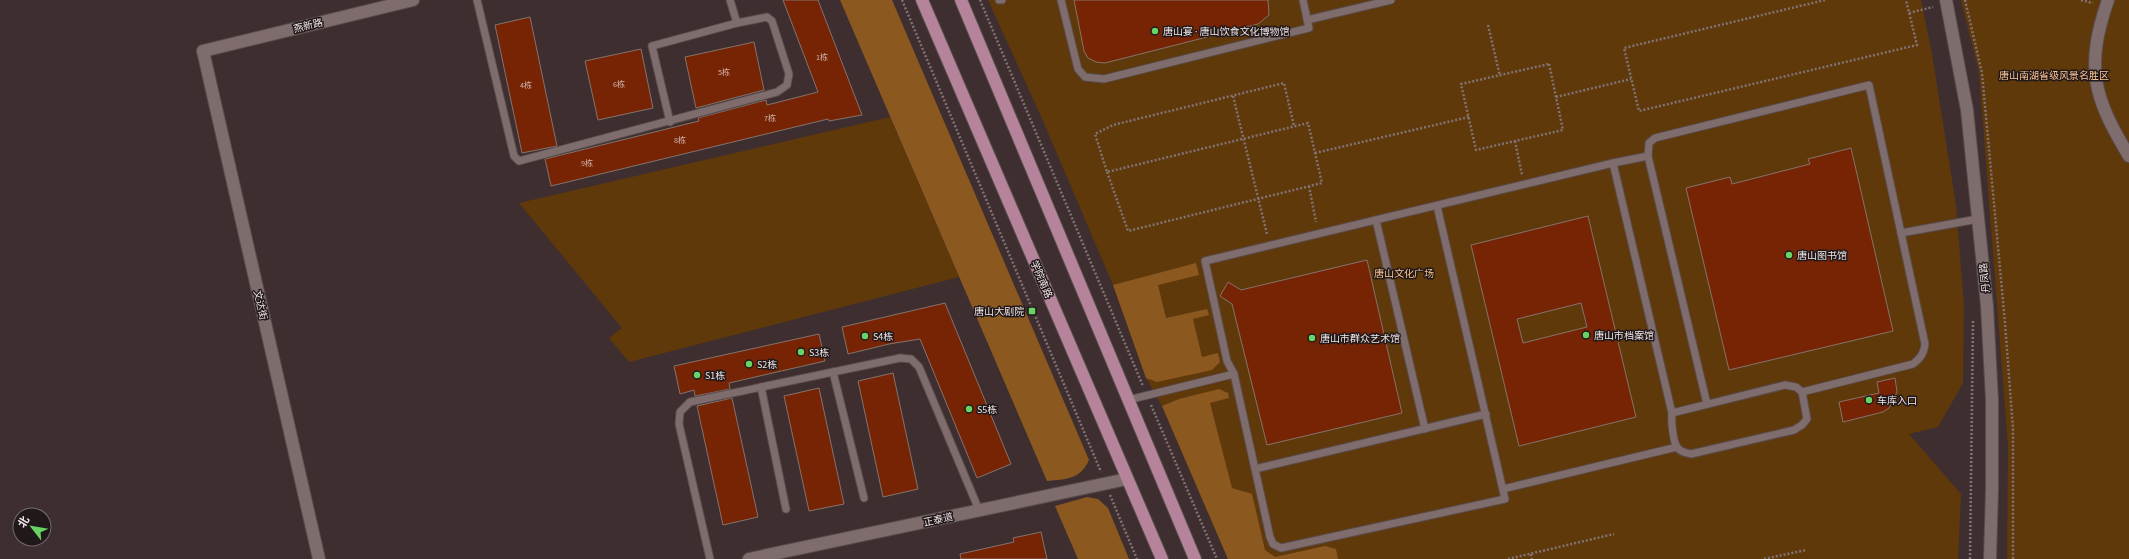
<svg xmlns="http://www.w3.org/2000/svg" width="2129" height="559" viewBox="0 0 2129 559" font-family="'Source Sans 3','Noto Sans SC',sans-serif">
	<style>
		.green { fill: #60390b }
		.forest { fill: #8b5820 }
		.building { fill: #772405; stroke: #84736d; fill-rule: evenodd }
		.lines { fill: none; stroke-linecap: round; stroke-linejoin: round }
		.lane-casing { stroke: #594c4d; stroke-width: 9 }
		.street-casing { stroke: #594c4d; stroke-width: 14 }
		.secondary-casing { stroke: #594c4d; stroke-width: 14 }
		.primary-casing { stroke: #594c4d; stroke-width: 14 }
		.path { stroke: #817374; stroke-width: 2.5; stroke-dasharray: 2 2; stroke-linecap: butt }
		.lane { stroke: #7f6c6d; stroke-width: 7 }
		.street { stroke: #7f6c6d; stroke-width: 12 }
		.secondary { stroke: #7f6c6d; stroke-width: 12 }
		.primary { stroke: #b5849b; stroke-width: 12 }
		.poi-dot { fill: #68d465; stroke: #201819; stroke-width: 1.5 }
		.labels { text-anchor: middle; stroke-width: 3; stroke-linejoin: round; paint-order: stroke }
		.number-label { font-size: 8px; fill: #d2b6ae }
		.street-label { font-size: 10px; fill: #f1e6e7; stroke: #201819 }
		.poi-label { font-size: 10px; fill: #f1e6e7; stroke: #201819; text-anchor: start }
		.park-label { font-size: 10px; fill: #fbc491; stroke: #201819 }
	</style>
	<rect width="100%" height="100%" fill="#3e2e2f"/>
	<g class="green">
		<path d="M988,0H1921L1932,54L1956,205L1964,306L1963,383L1938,427L1909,434L1961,494L1958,559H1228L1162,406L1146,378L1113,285L1040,114Z"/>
		<path d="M1961,0H2129V559H2007L2008,446L1979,72Z"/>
		<path d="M890,117L959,277L629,362L609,338L622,328L519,203Z"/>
	</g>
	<g class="forest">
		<path d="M840,0H892L1089,460C1080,480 1066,479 1047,481Z"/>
		<path d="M1196,263L1199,275L1158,285L1166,318L1207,309L1209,315L1193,319L1202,357L1218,353L1220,362L1212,370L1157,382L1146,378L1113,285Z"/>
		<path d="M1219,389L1228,393L1229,398L1210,403L1232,488L1252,494L1265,550L1275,557L1325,546L1336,549L1338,559H1228L1162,406L1179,399Z"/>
		<path d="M1087,497L1098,499L1108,508L1129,559H1078L1055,506Z"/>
	</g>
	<g class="building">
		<path d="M783,0H818L862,115L829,121L828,119L551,186L545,159L699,121L698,118L766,100L767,105L818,92Z"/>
		<path d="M1074,0H1268L1269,15L1258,24L1105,63L1096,62L1088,58L1084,51Z"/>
		<path d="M530,17L557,146L522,153L495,25Z"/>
		<path d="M754,42L764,90L696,108L685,57Z"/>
		<path d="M641,49L653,108L598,120L585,61Z"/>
		<path d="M1851,148L1893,331L1729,370L1686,188L1730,177L1732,184L1810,164L1808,159Z"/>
		<path d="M1588,216L1636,417L1519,446L1471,245ZM1581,303L1587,327L1523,343L1517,319Z"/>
		<path d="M1367,260L1402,413L1267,445L1232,304L1220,296L1228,282L1241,290Z"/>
		<path d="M945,303L1011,464L977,478L920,339L889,344L848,354L842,327Z"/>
		<path d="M819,334L825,361L729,383L730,389L695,396L694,390L680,394L674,366Z"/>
		<path d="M893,373L918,489L883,497L858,381Z"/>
		<path d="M1895,378L1897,392L1889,408L1883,412L1843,422L1839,402L1879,393L1877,382Z"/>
		<path d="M819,388L844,504L809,511L784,396Z"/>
		<path d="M732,398L758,517L723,525L697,406Z"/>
		<path d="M1041,532L1047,559H961L960,554L1014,542L1013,538Z"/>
	</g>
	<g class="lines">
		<defs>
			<g id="lane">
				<path d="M477,0L514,156L519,161L777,92L787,85L789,74L772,21L767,17L737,23L730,0"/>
				<path d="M999,0H1002"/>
				<path d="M1061,0L1078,69L1085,77L1104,79L1309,28L1303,0"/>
				<path d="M1307,20L1391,0"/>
				<path d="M670,122L652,46L737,23"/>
				<path d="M1648,156L1613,163L1672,413C1671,421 1673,441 1677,447C1680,452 1686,453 1691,454L1794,430L1802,425L1807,419L1802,392L1796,387L1785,385L1672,413"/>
				<path d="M1376,220L1425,429"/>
				<path d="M1901,233L1978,219"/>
				<path d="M833,372L864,498"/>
				<path d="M1234,374L1227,361L1205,261L1613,163"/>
				<path d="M761,387L786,509"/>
				<path d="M1128,400L1234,374L1270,537L1273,544L1281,548L1505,499L1437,206"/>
				<path d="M1707,404L1648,156L1649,143L1655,138L1869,85L1925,344C1924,353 1921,358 1913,364L1802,392"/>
				<path d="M1255,469L1486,414"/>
				<path d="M1503,489L1677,447"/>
				<path d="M710,559L679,424L680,412L690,402L900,358L911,359L919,367L979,510"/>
			</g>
			<g id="street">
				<path d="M2108,0C2085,67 2093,97 2129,156"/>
				<path d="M203,51L319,559"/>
			</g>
			<g id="secondary">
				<path d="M1946,0L1967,110L1987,306L1992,400V489L1990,559"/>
				<path d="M203,51L413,0"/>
				<path d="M749,559L1127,479"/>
			</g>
			<g id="primary">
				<path d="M922,0L1162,559"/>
				<path d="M961,0L1195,559"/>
			</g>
		</defs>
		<use href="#lane" class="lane-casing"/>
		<use href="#street" class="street-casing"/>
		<use href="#secondary" class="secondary-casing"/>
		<use href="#primary" class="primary-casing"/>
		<g class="path">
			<path d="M902,0L1101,472"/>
			<path d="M980,0L1143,386"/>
			<path d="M1825,0L1624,48L1639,111L1917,45L1906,0"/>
			<path d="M1965,0L1982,73L2005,323L2013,429V559"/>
			<path d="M2081,0L2093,3"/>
			<path d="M1909,13L1933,7"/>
			<path d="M1488,25L1500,76"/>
			<path d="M1549,64L1563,130L1476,150L1461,84Z"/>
			<path d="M1233,96L1267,234"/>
			<path d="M1556,97L1631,79"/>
			<path d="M1515,141L1522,175"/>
			<path d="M1315,153L1469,117"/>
			<path d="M1107,172L1128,231L1322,183L1308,123L1107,172L1095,134L1113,125L1284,83L1294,126"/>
			<path d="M1309,186L1316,222"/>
			<path d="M1151,405L1217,559"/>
			<path d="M1110,495L1137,559"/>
			<path d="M1531,554L1532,559"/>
			<path d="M1508,559L1614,534"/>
			<path d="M1764,559L1806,550"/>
			<path d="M1970,559L1973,321"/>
		</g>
		<use href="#lane" class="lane"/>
		<use href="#street" class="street"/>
		<use href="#secondary" class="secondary"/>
		<use href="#primary" class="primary"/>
	</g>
	<g class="poi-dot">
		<circle cx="1155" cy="31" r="4"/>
		<circle cx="1789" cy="255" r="4"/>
		<rect x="1028" y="307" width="8" height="8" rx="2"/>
		<circle cx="1586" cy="335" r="4"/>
		<circle cx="865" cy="336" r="4"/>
		<circle cx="1312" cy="338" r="4"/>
		<circle cx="801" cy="352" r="4"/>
		<circle cx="749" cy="364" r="4"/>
		<circle cx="697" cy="375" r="4"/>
		<circle cx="1869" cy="400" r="4"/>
		<circle cx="969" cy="409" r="4"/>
	</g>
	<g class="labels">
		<g class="number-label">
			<text x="822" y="60">1栋</text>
			<text x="724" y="75">5栋</text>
			<text x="619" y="87">6栋</text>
			<text x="526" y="88">4栋</text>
			<text x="770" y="121">7栋</text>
			<text x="680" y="143">8栋</text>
			<text x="587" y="166">9栋</text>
		</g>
		<g class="street-label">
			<text transform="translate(308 25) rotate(-14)" y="4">燕新路</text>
			<text transform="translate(1984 278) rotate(-96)" y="4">丹凤路</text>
			<text transform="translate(1042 279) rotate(67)" y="4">学院南路</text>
			<text transform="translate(261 305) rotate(77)" y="4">文达街</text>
			<text transform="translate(938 519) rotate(-12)" y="4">正泰道</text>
		</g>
		<g class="poi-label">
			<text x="1163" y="35">唐山宴 · 唐山饮食文化博物馆</text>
			<text x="1797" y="259">唐山图书馆</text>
			<text x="1024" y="315" text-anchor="end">唐山大剧院</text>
			<text x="1594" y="339">唐山市档案馆</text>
			<text x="873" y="340">S4栋</text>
			<text x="1320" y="342">唐山市群众艺术馆</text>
			<text x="809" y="356">S3栋</text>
			<text x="757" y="368">S2栋</text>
			<text x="705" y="379">S1栋</text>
			<text x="1877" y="404">车库入口</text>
			<text x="977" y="413">S5栋</text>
		</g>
		<g class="park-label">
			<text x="2054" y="79">唐山南湖省级风景名胜区</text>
			<text x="1404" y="277">唐山文化广场</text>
		</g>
	</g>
	<g transform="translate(32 527) rotate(301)"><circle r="19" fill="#201819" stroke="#746a6b"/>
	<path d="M0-3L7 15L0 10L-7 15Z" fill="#68d465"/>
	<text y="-6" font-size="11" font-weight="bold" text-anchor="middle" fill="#f1e6e7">北</text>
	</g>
</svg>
